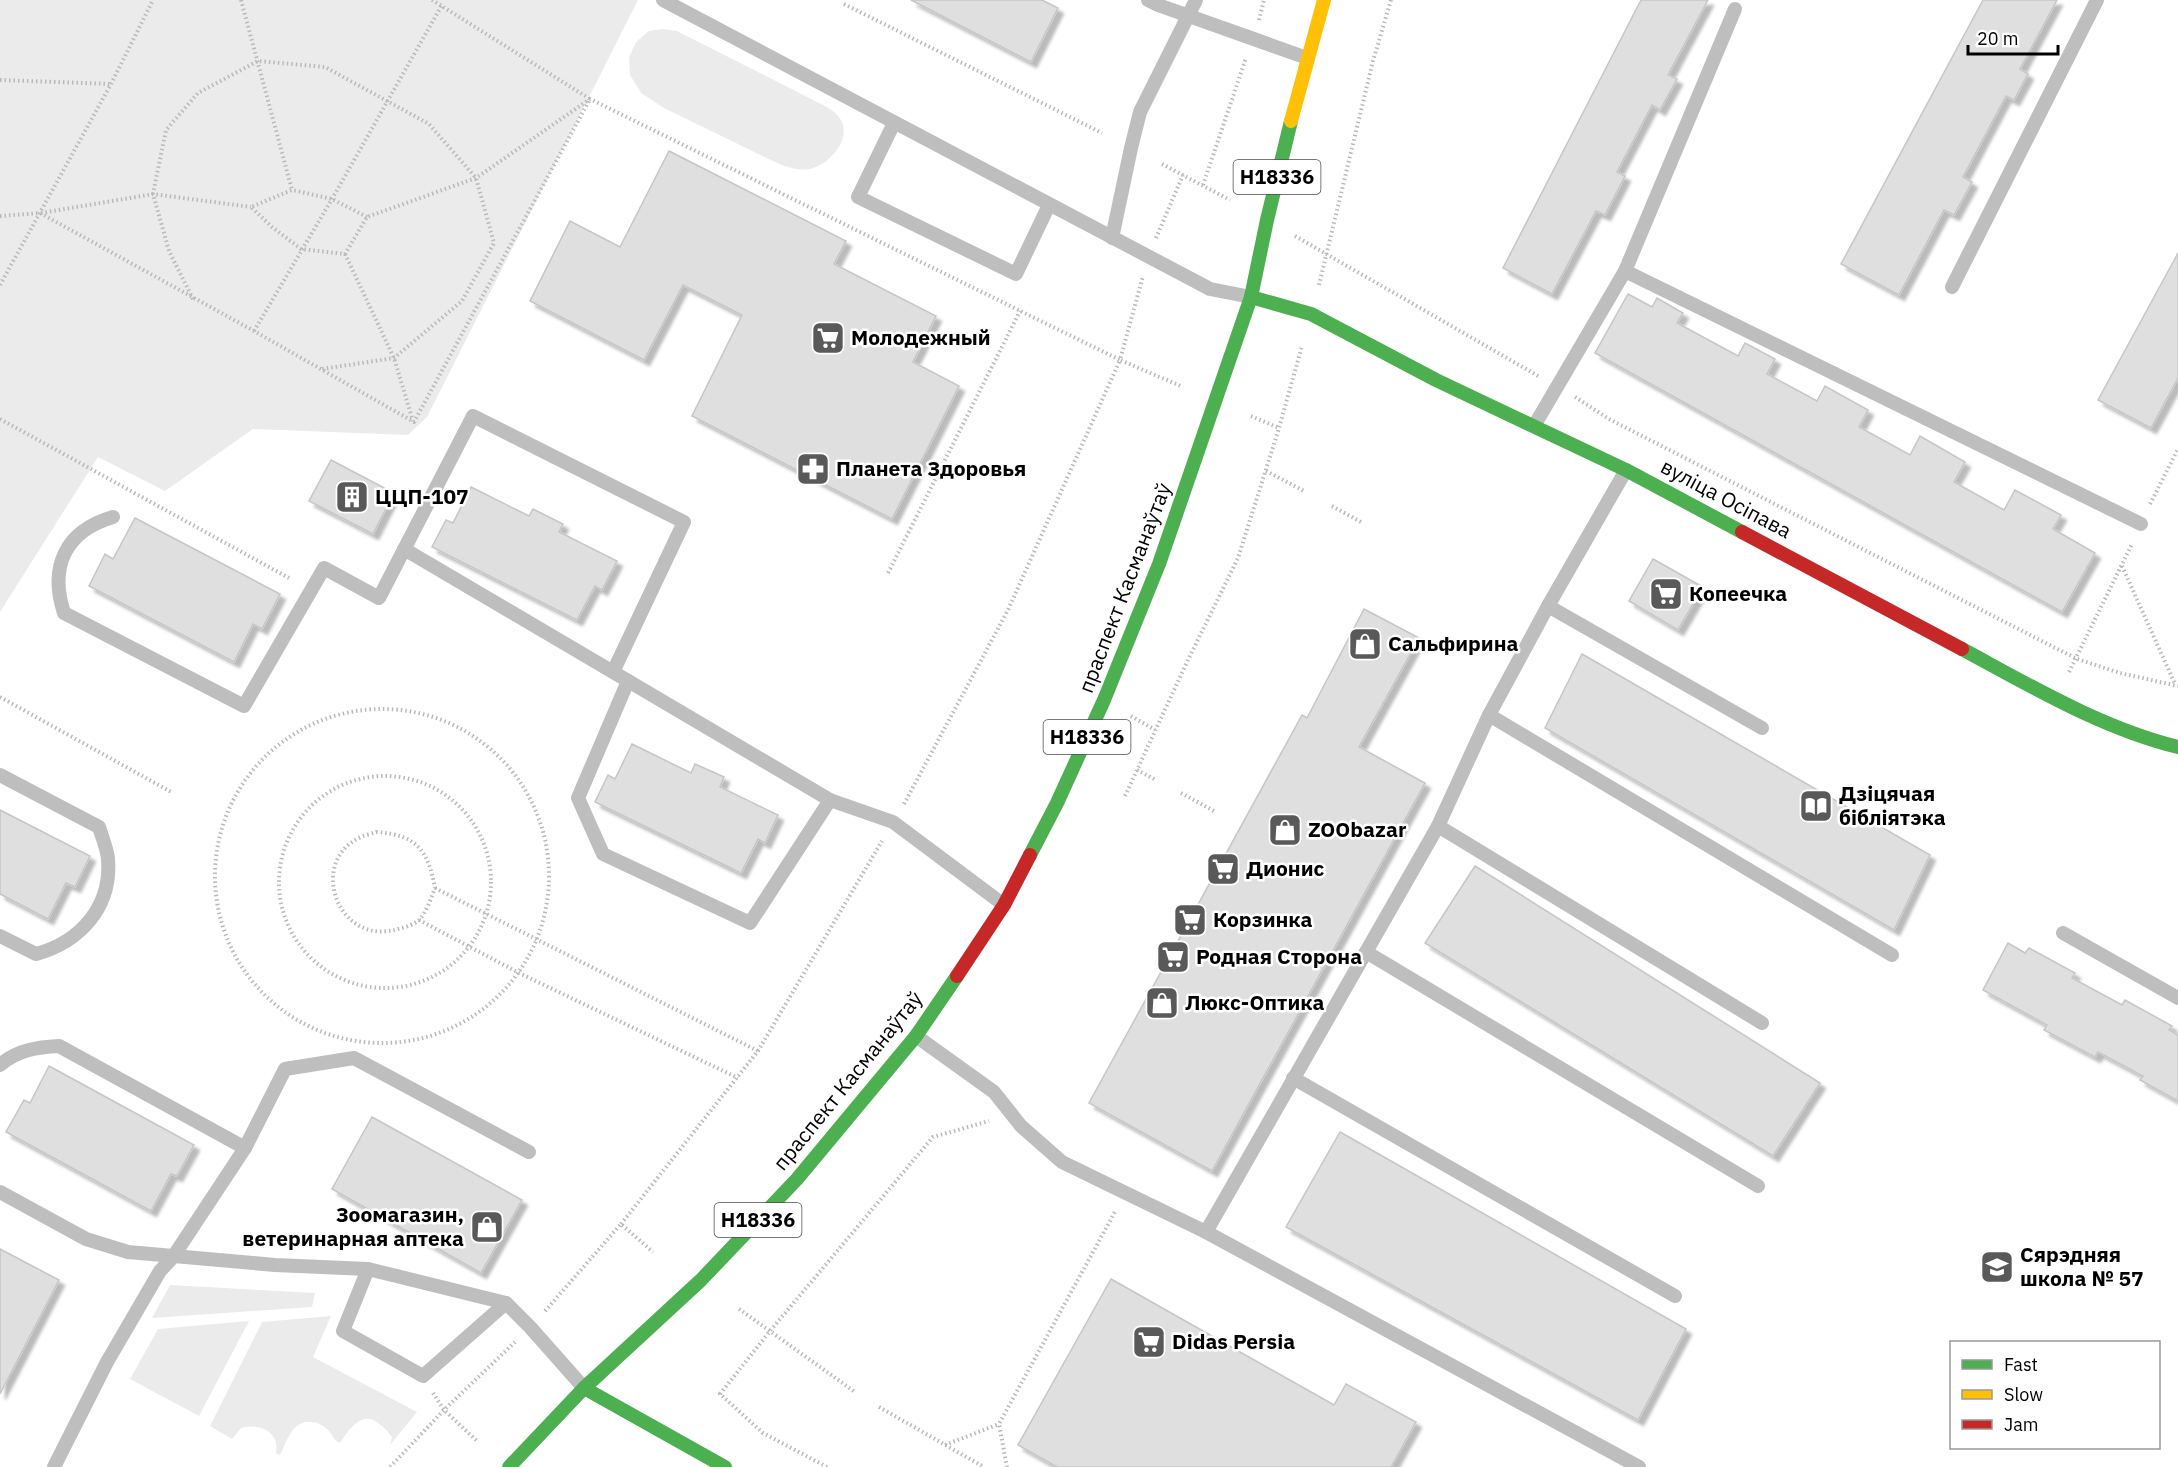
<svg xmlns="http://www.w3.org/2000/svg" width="2178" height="1467" viewBox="0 0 2178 1467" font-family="'IBM Plex Sans',sans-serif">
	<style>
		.green { fill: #ebebeb }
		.building { fill: #dfdfdf; stroke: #c6c6c6; stroke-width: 1.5; filter: url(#shadow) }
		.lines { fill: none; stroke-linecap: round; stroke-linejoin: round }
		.path { stroke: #b9b9b9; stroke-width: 4; stroke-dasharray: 1.5 3; stroke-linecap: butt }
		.lane { stroke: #bebebe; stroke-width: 14 }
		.fast { stroke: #4caf50; stroke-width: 14 }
		.slow { stroke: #ffc107; stroke-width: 14 }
		.jam { stroke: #c62828; stroke-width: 14 }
		.labels { text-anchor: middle; stroke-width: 5; stroke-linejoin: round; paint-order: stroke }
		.shield { fill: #fff; stroke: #4c4c4c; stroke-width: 1.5 }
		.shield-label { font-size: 20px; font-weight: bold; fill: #000 }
		.poi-label { font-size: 21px; font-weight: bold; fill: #000; stroke: #fff; text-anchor: start }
		.street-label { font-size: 21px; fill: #000; stroke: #fff }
	</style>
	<defs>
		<filter id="shadow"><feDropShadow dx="5.5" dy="5.5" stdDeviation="1.5" flood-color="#0004"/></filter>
	</defs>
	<rect width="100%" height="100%" fill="#fff"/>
	<g class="green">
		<path d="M0,0H638L427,417L408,435L253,429L165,491L98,457L0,612Z"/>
		<path d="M663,29L677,31L825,106C832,110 838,114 842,122C850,142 828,165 810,169C799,171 787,167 777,163L664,108L641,93L630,75L629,57L636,42L649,31Z"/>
		<path d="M170,1285L315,1293L312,1307L152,1318Z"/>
		<path d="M331,1316L313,1357L417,1412L390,1445L392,1437C370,1408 357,1416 340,1443C333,1440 333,1435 328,1430C323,1425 317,1422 310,1422C292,1421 287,1441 280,1455L276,1453C280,1431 259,1423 241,1428L232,1439L210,1426L262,1322Z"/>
		<path d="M249,1321L199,1416L130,1379L158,1329Z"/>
	</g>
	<g class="building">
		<path d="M911,0H1042L1058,8L1031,62Z"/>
		<path d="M1641,0H1708L1668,75L1677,79L1660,110L1652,105L1617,172L1625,176L1605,215L1596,211L1552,294L1503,268Z"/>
		<path d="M1983,0H2057L2020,69L2028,74L2014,100L2006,96L1963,177L1972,182L1954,215L1944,210L1899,295L1841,264Z"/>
		<path d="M669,151L846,241L834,264L936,316L913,362L959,386L892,519L692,416L742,315L683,285L644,360L530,301L570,221L620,247Z"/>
		<path d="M2178,253V378L2151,428L2098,400Z"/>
		<path d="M1628,294L1652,307L1657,298L1683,313L1677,323L1738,356L1745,343L1775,359L1767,374L1817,401L1825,386L1868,410L1859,427L1910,455L1920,436L1965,462L1954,482L2004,510L2015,490L2061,515L2053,529L2095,553L2062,612L1595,353Z"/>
		<path d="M331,460L394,493L373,534L309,501Z"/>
		<path d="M471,487L529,516L533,509L563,524L559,532L617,561L602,590L595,586L577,620L432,547L446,520L453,523Z"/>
		<path d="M135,518L280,594L262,629L253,624L234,662L89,586L105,554L113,559Z"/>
		<path d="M1653,559L1703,587L1678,630L1629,601Z"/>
		<path d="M1364,609L1419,638L1359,747L1425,783L1212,1171L1089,1103L1302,715L1307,718Z"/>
		<path d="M1582,654L1930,855L1894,930L1545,728Z"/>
		<path d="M632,744L691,773L695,764L724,777L720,787L778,815L765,843L758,839L741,873L595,802L608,775L615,779Z"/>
		<path d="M0,810L90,856L75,887L66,883L48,919L0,894Z"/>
		<path d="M1475,866L1820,1083L1773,1156L1425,943Z"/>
		<path d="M2008,943L2025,953L2029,948L2075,973L2072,978L2122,1005L2125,1000L2172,1026L2169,1030L2178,1035V1101L2140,1080L2143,1076L2098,1052L2095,1057L2044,1030L2047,1025L1983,990Z"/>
		<path d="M49,1066L194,1145L177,1176L171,1174L151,1211L6,1132L24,1100L30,1103Z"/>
		<path d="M372,1117L522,1200L481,1273L332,1189Z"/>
		<path d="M1340,1132L1686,1329L1638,1420L1286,1227Z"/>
		<path d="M0,1249L59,1280L0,1394Z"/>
		<path d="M1111,1279L1334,1405L1346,1384L1416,1422L1391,1467H1057L1018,1445Z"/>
	</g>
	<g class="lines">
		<g class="path">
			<path d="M241,0L292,190"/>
			<path d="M844,4L1102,133"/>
			<path d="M1259,20L1264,0"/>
			<path d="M0,80L111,84"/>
			<path d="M1162,164L1230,200"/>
			<path d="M1203,185L1246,58"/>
			<path d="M41,213L153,194L251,207"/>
			<path d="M0,216L40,213L254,331L414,422L590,99L432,0"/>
			<path d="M367,217L332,199L292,190L251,207L272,227L301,249L345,254L367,217L476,178L590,99L1120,360L1143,276"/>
			<path d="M1295,236L1540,377"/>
			<path d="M1156,238L1183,175"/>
			<path d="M345,254L394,358L413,421"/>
			<path d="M0,285L111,84L153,0"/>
			<path d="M1319,285L1373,61L1391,0"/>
			<path d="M193,299L169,251L153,194L166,130L198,93L258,61L325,67L429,124L476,178L494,243L462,301L394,358L322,369"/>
			<path d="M254,331L332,199L442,5"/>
			<path d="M1575,397L1609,419L2077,659L2120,673L2178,686"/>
			<path d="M1251,416L1279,428"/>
			<path d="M0,419L289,578"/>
			<path d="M1266,471L1304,491"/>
			<path d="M2150,504L2178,449"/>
			<path d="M1332,506L1361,522"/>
			<path d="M2122,566L2175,684"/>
			<path d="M888,573L1020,311"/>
			<path d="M2069,672L2132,544"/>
			<path d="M0,697L173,793"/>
			<circle cx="382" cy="876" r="167"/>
			<path d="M1131,716L1155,730"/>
			<path d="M1137,770L1156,780"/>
			<circle cx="385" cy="882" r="106"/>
			<path d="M1181,793L1214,811"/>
			<path d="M1125,796L1187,662L1238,558L1279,428L1302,346"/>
			<path d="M904,804L1008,610L1120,360L1183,387"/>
			<path d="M376,832C417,835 428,850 435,888C431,898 426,914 418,921C414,924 407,927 401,928C339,950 307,863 359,838C364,835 371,834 376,832Z"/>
			<path d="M435,888L758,1051"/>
			<path d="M419,920L519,973L738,1078"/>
			<path d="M621,1224L758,1051L882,841"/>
			<path d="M739,1309L855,1392"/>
			<path d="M545,1311L621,1224L653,1252"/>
			<path d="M433,1393L444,1410L477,1441"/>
			<path d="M879,1407L984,1467"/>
			<path d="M945,1445L999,1424"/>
			<path d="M390,1467L444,1410L515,1342"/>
			<path d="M827,1467L763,1433L720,1394L770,1331L933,1137L989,1121"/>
			<path d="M1007,1467L999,1424L1116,1210"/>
		</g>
		<g class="lane">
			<path d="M663,0L1210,289L1251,297"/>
			<path d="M1148,0L1158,5L1307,58"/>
			<path d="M894,123L858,197L1016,274L1049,205"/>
			<path d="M1112,238L1131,148L1140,112L1196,0"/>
			<path d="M1625,271L1735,9"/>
			<path d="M1952,287L2097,0"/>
			<path d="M1534,426L1625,271L2141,524"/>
			<path d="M113,517C65,531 49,567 64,613L244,706L324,568L379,598L473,416L684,522L613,672L830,800L893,822L1004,905"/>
			<path d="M404,549L613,672"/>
			<path d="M1548,606L1762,728"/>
			<path d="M628,681L578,798L603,854L750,923L830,800"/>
			<path d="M1489,715L1892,955"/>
			<path d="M0,775L99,827C102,837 107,848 108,859C112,907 80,942 36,954L0,936"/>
			<path d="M1438,826L1762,1023"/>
			<path d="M2063,933L2178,998"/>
			<path d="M1366,952L1758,1186"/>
			<path d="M916,1036L994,1092L1021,1126L1062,1162L1206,1232L1639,1467"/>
			<path d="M0,1065C17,1050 38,1047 59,1046L245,1148"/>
			<path d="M1293,1078L1675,1296"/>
			<path d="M0,1192L86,1239L128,1252L275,1265L368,1269L506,1303L530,1327L584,1388"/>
			<path d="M1206,1232L1438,826L1489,715L1548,606L1626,470"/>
			<path d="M368,1269L343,1331L423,1376L506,1303"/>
			<path d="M54,1467L107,1362L160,1271L173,1257L245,1148L285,1069L354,1058L529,1152"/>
		</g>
		<g class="fast">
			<path d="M1251,297L1311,314L1436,380L1626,470L1742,532"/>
			<path d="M1962,649C2031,686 2101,728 2178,747"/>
			<path d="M1030,855L1057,803L1104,700L1159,564L1251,297L1267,220L1291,121"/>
			<path d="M584,1388L725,1467"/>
			<path d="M509,1467L584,1388L701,1280L797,1179L916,1036L957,976"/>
		</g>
		<path class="slow" d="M1291,121L1324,0"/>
		<g class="jam">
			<path d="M1742,532L1962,649"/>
			<path d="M957,976L1004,905L1030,855"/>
		</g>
	</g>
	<defs>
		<symbol id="supermarket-square" viewBox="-11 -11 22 22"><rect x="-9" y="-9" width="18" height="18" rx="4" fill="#595959" stroke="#fff"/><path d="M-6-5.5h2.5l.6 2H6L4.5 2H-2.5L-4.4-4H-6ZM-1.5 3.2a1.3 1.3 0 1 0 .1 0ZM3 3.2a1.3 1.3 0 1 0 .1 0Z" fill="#fff"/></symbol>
		<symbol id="pharmacy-square" viewBox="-11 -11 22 22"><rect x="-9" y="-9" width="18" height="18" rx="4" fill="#595959" stroke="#fff"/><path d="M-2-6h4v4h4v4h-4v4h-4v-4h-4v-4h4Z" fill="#fff"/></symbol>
		<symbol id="building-square" viewBox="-11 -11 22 22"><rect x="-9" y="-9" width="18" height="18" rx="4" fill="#595959" stroke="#fff"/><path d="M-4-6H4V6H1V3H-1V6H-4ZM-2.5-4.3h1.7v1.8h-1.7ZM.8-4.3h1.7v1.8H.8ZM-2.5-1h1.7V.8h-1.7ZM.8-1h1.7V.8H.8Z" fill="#fff"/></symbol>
		<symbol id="shop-square" viewBox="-11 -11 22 22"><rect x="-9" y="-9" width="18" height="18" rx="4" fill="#595959" stroke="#fff"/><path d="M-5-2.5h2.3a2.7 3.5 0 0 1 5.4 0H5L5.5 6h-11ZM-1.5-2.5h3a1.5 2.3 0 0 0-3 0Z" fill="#fff"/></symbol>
		<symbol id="library-square" viewBox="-11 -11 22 22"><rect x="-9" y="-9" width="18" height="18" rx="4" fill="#595959" stroke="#fff"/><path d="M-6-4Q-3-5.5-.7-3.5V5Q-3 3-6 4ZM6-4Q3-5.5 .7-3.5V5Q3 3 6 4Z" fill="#fff"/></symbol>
		<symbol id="school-square" viewBox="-11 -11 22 22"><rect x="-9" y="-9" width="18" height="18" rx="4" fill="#595959" stroke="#fff"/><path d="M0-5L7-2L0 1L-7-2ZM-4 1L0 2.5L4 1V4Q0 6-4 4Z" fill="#fff"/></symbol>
	</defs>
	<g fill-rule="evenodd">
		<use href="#supermarket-square" x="809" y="319" width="38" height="38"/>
		<use href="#pharmacy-square" x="794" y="450" width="38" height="38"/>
		<use href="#building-square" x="333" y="478" width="38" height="38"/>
		<use href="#supermarket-square" x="1647" y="575" width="38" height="38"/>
		<use href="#shop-square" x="1346" y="625" width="38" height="38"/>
		<use href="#library-square" x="1797" y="787" width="38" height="38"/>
		<use href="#shop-square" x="1266" y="811" width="38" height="38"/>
		<use href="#supermarket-square" x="1204" y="850" width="38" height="38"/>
		<use href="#supermarket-square" x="1171" y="901" width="38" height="38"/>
		<use href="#supermarket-square" x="1154" y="938" width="38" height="38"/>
		<use href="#shop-square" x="1143" y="984" width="38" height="38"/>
		<use href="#shop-square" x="468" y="1208" width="38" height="38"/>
		<use href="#school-square" x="1978" y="1248" width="38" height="38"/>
		<use href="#supermarket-square" x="1130" y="1323" width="38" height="38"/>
	</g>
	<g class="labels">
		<g class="shield">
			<rect x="1233.5" y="160" width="87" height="34" rx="4.5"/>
			<rect x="1043.5" y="720" width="87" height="34" rx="4.5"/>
			<rect x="714.5" y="1203" width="87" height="34" rx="4.5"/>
		</g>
		<g class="shield-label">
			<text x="1277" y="184">Н18336</text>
			<text x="1087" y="744">Н18336</text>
			<text x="758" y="1227">Н18336</text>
		</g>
		<g class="poi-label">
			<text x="851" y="345">Молодежный</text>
			<text x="836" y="476">Планета Здоровья</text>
			<text x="375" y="504">ЦЦП-107</text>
			<text x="1689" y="601">Копеечка</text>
			<text x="1388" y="651">Сальфирина</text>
			<text x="1839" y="801">Дзіцячая<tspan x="1839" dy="24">бібліятэка</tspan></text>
			<text x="1308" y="837">ZOObazar</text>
			<text x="1246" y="876">Дионис</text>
			<text x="1213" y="927">Корзинка</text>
			<text x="1196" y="964">Родная Сторона</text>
			<text x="1185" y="1010">Люкс-Оптика</text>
			<text x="464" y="1222" text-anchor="end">Зоомагазин,<tspan x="464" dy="24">ветеринарная аптека</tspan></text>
			<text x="2020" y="1262">Сярэдняя<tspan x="2020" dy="24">школа № 57</tspan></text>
			<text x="1172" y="1349">Didas Persia</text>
		</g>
		<g class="street-label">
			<text transform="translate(1726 499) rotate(28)" y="7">вуліца Осіпава</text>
			<text transform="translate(1125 588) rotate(-69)" y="7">праспект Касманаўтаў</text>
			<text transform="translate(848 1081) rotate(-51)" y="7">праспект Касманаўтаў</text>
		</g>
	</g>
	<rect x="1950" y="1341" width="210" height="108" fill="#ffffff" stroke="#999999" stroke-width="1.5"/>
	<rect x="1962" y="1360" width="30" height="9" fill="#4caf50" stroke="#999999" stroke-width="1.5"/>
	<text x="2004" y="1371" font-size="18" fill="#000000">Fast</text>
	<rect x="1962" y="1390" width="30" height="9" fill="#ffc107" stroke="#999999" stroke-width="1.5"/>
	<text x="2004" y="1401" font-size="18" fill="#000000">Slow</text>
	<rect x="1962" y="1420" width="30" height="9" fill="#c62828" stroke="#999999" stroke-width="1.5"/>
	<text x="2004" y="1431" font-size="18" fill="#000000">Jam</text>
	<path d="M1968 45v9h90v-9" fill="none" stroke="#000000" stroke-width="3"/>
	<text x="1977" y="45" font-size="18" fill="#000000" stroke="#ffffff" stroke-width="4.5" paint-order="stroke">20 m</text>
</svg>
